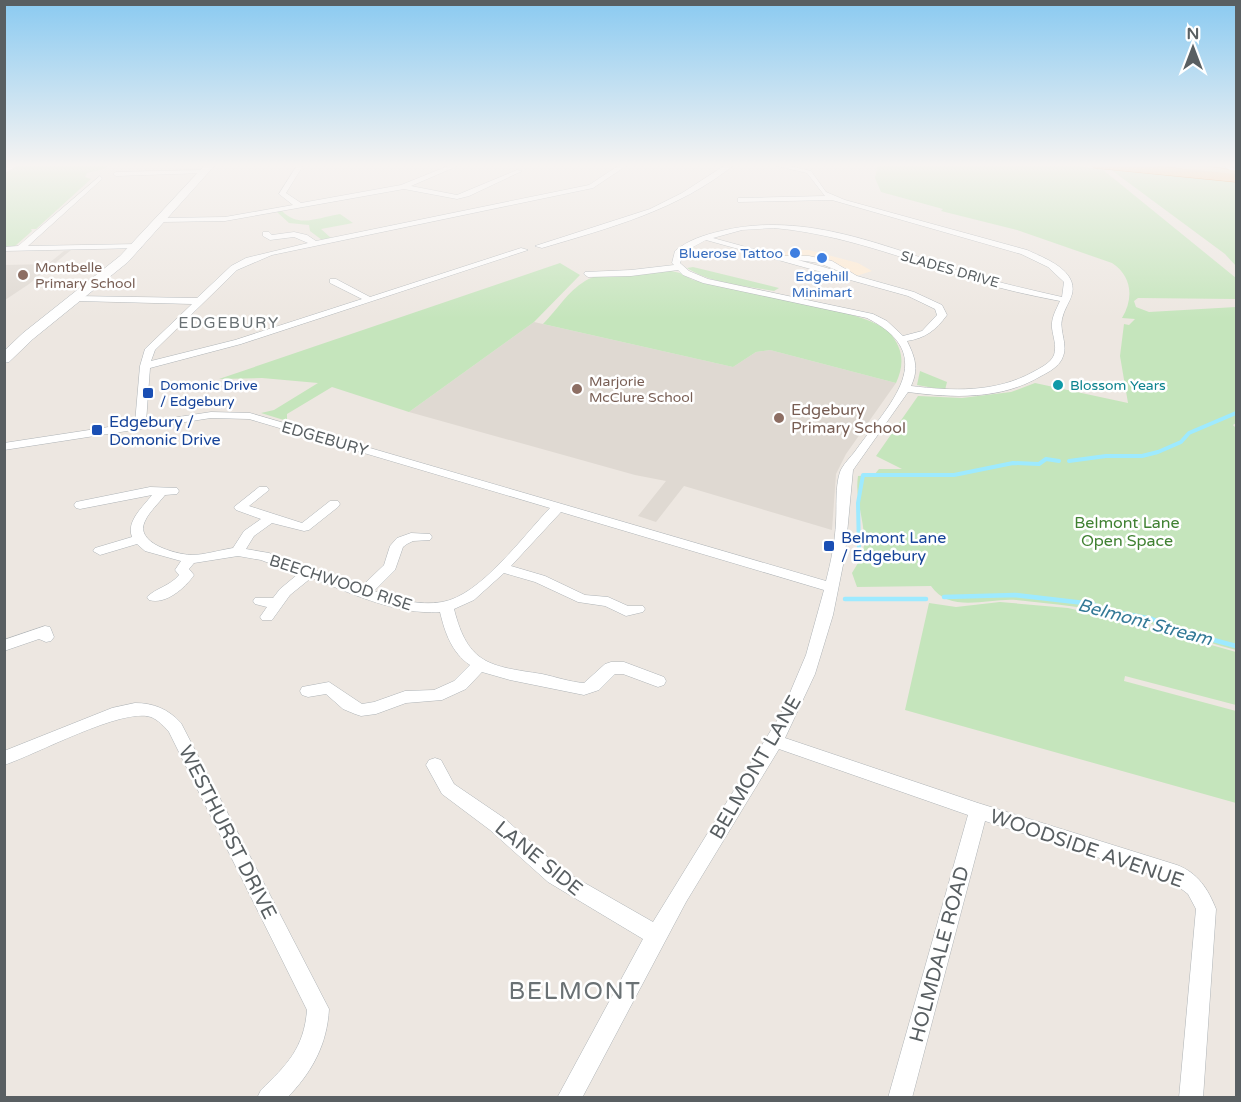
<svg xmlns="http://www.w3.org/2000/svg" width="1241" height="1102" viewBox="0 0 1241 1102" font-family="'Varela Round',sans-serif">
	<style>
		.commercial { fill: #feebd4 }
		.education { fill: #dfd9d2 }
		.green { fill: #c5e5bc }
		.lines { fill: none; stroke-linecap: round; stroke-linejoin: round }
		.stream-far1 { stroke: #9eeaff; stroke-width: 4 }
		.stream { stroke: #9eeaff; stroke-width: 4.5 }
		.street-casing { stroke: #afb4b7; stroke-width: 1 }
		.secondary-casing { stroke: #aeb3b7; stroke-width: 1 }
		.primary-casing { stroke: #f3a453; stroke-width: 2 }
		.highway-casing { stroke: #ed7000; stroke-width: 1 }
		.street { fill: #fff; fill-rule: evenodd }
		.secondary { fill: #fff; fill-rule: evenodd }
		.primary { fill: #ffdca3; fill-rule: evenodd }
		.highway { fill: #fec686; fill-rule: evenodd }
		.shop-dot { fill: #3f7fe0; stroke: #fff; stroke-width: 2 }
		.education-dot { fill: #8d6e63; stroke: #fff; stroke-width: 2 }
		.culture-dot { fill: #0f9aa8; stroke: #fff; stroke-width: 2 }
		.transit-dot { fill: #1a4fb4; stroke: #fff; stroke-width: 2 }
		.labels { text-anchor: middle; stroke-width: 5; stroke-linejoin: round; paint-order: stroke }
		.far-shop-label { font-size: 14px; fill: #366cbe; stroke: #fff; text-anchor: end }
		.far-education-label { font-size: 14px; fill: #785e54; stroke: #fff; text-anchor: start }
		.far-street-label { font-size: 14px; fill: #595f62; stroke: #fff }
		.far-transit-label { font-size: 14px; fill: #164399; stroke: #fff; text-anchor: start }
		.far-culture-label { font-size: 14px; fill: #0d838f; stroke: #fff; text-anchor: start }
		.far-quarter-label { font-size: 16px; letter-spacing: 1.5px; fill: #6a7174; stroke: #fff }
		.education-label { font-size: 16px; fill: #785e54; stroke: #fff; text-anchor: start }
		.transit-label { font-size: 16px; fill: #164399; stroke: #fff; text-anchor: start }
		.street-label { font-size: 16px; fill: #595f62; stroke: #fff }
		.park-label { font-size: 16px; fill: #408132; stroke: #fff }
		.water-label { font-size: 18px; font-style: italic; fill: #347a97; stroke: #fff }
		.near-street-label { font-size: 20px; fill: #595f62; stroke: #fff }
		.near-quarter-label { font-size: 24px; letter-spacing: 1.5px; fill: #6a7174; stroke: #fff }
	</style>
	<rect width="100%" height="100%" fill="#ede7e1"/>
	<path class="commercial" d="M789,250H809L858,263L872,271L856,276L846,268L804,256H780Z"/>
	<g class="education">
		<path d="M71,250L29,284L5,300V265L48,264L64,251Z"/>
		<path d="M534,322L733,367L756,352L770,350L896,383L846,454L836,474L832,530L684,486L656,522L638,516L666,481L635,475L409,412Z"/>
	</g>
	<g class="green">
		<path d="M20,164H111L104,169L87,173L85,177L91,179L36,229H31L32,231L15,246L5,247L4,174Z"/>
		<path d="M878,164H1058L1102,169L1236,278V299L1138,298L1134,301L1136,307L1149,312L1236,307V423L1233,425L1236,428V650C1199,641 1163,626 1126,617C1090,607 1053,604 1016,600C988,598 950,614 931,586L857,587L852,573C856,566 861,559 863,552C868,526 854,502 858,476L874,475L879,469H902L876,456L918,396L962,398L1011,392L1035,383L1128,403L1120,356L1124,324L1129,325L1135,319L1122,318C1134,298 1132,276 1112,263L1017,230L941,211L943,209L881,192L875,178Z"/>
		<path d="M1110,169L1236,181V266L1225,254Z"/>
		<path d="M282,211C299,228 316,218 340,214L353,223L321,229L331,238L322,240L310,231L309,225L289,223L277,212Z"/>
		<path d="M560,263L580,275L534,322L409,412L332,387L287,414V421L261,413L274,410L318,383L262,378L219,379Z"/>
		<path d="M693,267L779,288L774,291C746,286 712,284 687,268Z"/>
		<path d="M667,270L680,273L693,280C729,288 869,310 889,332C903,348 905,364 896,383L770,350L756,352L733,367L543,324C557,310 568,291 585,281C603,269 645,272 667,270Z"/>
		<path d="M920,371L947,382L945,390L917,385Z"/>
		<path d="M1000,602L1068,608L1137,624L1236,652V705L1125,676L1124,681L1236,711V803L905,710L929,603L956,607Z"/>
	</g>
	<g class="lines">
		<g class="stream-far1">
			<path d="M1069,461L1106,456H1142L1158,452L1181,442L1189,433L1236,413"/>
			<path d="M859,551L858,503L863,475H954L1013,463L1039,464L1046,459L1059,461"/>
		</g>
		<g class="stream">
			<path d="M944,597L1015,595L1093,604L1100,609L1152,619L1195,635L1236,646"/>
			<path d="M845,599H926"/>
		</g>
		<defs>
			<g id="street">
				<path d="M11,164H19L4,174V169Z"/>
				<path d="M298,164H304L286,193L301,203L401,185L453,164H462L411,186L457,195L517,170L522,171L469,196L457,199L404,189L225,221L161,222L157,220L161,218L225,217L293,205L279,194Z"/>
				<path d="M621,164H629L593,188L272,255L237,270L155,350L151,361L235,340L362,299L330,283V279H336L370,297L521,248L528,250L241,344L150,368L146,422L211,412L250,413L826,581C831,562 835,542 836,522C837,506 835,488 840,472C843,464 851,457 856,450C889,404 942,356 867,318L703,283L683,275L678,270L631,276L588,277L584,274L585,272L631,270L674,265L672,263L675,251C688,240 704,235 721,231C806,210 889,248 969,274C1000,283 1031,290 1062,297L1064,282L1048,267L1021,254L832,200L738,202V198H741L825,196L807,173L769,164H782L811,171L826,192L845,200L1027,250C1044,258 1078,270 1072,294C1070,302 1064,309 1062,319C1059,332 1069,345 1062,359C1058,367 1049,372 1041,376C1001,400 953,398 908,392L853,470L845,555L833,615L815,674L785,738L978,803L1177,865C1198,873 1208,889 1216,909L1203,1098H1179L1196,909L1188,894L1171,881L985,821L912,1098H888L968,815L779,749L686,902L582,1098H557L643,939L548,882L490,830L442,794L426,765L429,760L435,758L441,760L454,784L504,818L562,870L653,922L781,714L806,655L824,590L561,512L511,566L545,576L585,595L608,597L628,606H643L645,609L643,612L626,616L605,606L578,602L535,582L504,573L474,600L454,609C468,665 490,666 542,674C556,677 570,682 584,683L605,664L611,662H624L664,677L666,681L664,685L658,687L623,674H615L599,690L584,695L510,680L482,672L466,689L442,700L406,703L376,714L361,716L355,714L343,709L326,694L308,697L302,695L300,691L302,687L329,682L362,704L374,702L405,691L434,690L454,681L470,665C452,653 445,633 440,612C395,615 352,593 311,578L290,595L272,620H262L260,617L267,607L255,604L253,601L255,598H273L280,589L298,574L261,560L238,556L194,563L189,569L194,575C185,588 166,605 149,600L147,597C156,588 170,586 179,575L175,570L181,561L145,551L137,544L100,555L93,551L95,548L132,537C126,521 143,507 152,495L80,509L76,508L74,505L76,502L150,487L177,488L179,491L177,494L165,495C159,503 149,512 145,521C134,543 175,554 191,555C204,555 220,550 233,548L244,531L261,519L236,510L234,507L259,487H267L269,490L249,506L302,523L330,501H338L340,504L338,507L309,530L304,531L272,523L254,536L246,549L269,553L361,587L384,565L390,546L397,538L411,533L430,534L432,537L430,540L413,541L407,544L403,547L395,570L374,591C395,599 419,606 442,602C480,596 523,536 550,508L249,419L211,418L4,450V443L135,423L140,366L145,349L192,304L78,301L75,300V296L197,298L231,266L246,258L308,243L294,237L270,240L263,236V232H269L272,235L294,232L307,235L316,241L589,185ZM774,228C841,234 902,258 966,278C997,288 1028,295 1060,301C1056,310 1051,318 1052,328C1053,337 1057,345 1054,355C1051,363 1040,368 1033,372C995,393 952,391 911,386C919,369 915,357 907,341C926,338 936,330 947,315L942,305L914,292L857,276L832,261L809,256H779L713,238L742,230ZM706,240L908,296L935,309L937,315L922,331L903,336L887,321L873,314L708,279L689,271L680,263L684,252ZM798,260L819,263L841,272Z"/>
				<path d="M727,164H735C679,210 609,228 542,248L535,246L650,209L682,193Z"/>
				<path d="M1222,164H1229L1236,170V175Z"/>
				<path d="M206,170L204,173L116,176L113,174L116,172Z"/>
				<path d="M100,176L102,179L28,246L138,244H141V248L4,251V247L18,246Z"/>
				<path d="M45,626L50,627L54,637L51,641L46,642L39,639L4,651V640Z"/>
				<path d="M135,703C154,703 168,709 181,723L329,1009C327,1045 312,1072 287,1098H257L261,1090C287,1065 304,1048 307,1010L169,732C164,726 158,720 151,717C123,707 35,755 4,765V751L112,708Z"/>
			</g>
			<path id="secondary" d="M206,164H216L128,262L33,339L9,362L4,363V351L23,333L120,256Z"/>
			<path id="primary" d="M1165,164H1193L1236,171V177L1170,167Z"/>
			<path id="highway" d="M1089,164H1134L1236,174V182L1095,168Z"/>
		</defs>
		<use href="#street" class="street-casing"/>
		<use href="#secondary" class="secondary-casing"/>
		<use href="#primary" class="primary-casing"/>
		<use href="#highway" class="highway-casing"/>
		<use href="#street" class="street"/>
		<use href="#secondary" class="secondary"/>
		<use href="#primary" class="primary"/>
		<use href="#highway" class="highway"/>
	</g>
	<linearGradient id="sky" x2="0" y2="1"><stop stop-color="#8acaf1"/><stop offset="0.52" stop-color="#f7f4f2"/><stop offset="1" stop-color="#f7f4f2" stop-opacity="0"/></linearGradient>
	<rect width="1241" height="318" fill="url(#sky)"/>
	<g class="shop-dot">
		<circle cx="795" cy="253" r="6"/>
		<circle cx="822" cy="258" r="6"/>
	</g>
	<g class="education-dot">
		<circle cx="23" cy="275" r="6"/>
		<circle cx="577" cy="389" r="6"/>
		<circle cx="779" cy="418" r="6"/>
	</g>
	<circle class="culture-dot" cx="1058" cy="385" r="6"/>
	<g class="transit-dot">
		<rect x="142" y="387" width="12" height="12" rx="3"/>
		<rect x="91" y="424" width="12" height="12" rx="3"/>
		<rect x="823" y="540" width="12" height="12" rx="3"/>
	</g>
	<g class="labels">
		<g class="far-shop-label">
			<text x="783" y="258">Bluerose Tattoo</text>
			<text x="822" y="281" text-anchor="middle">Edgehill<tspan x="822" dy="16">Minimart</tspan></text>
		</g>
		<g class="far-education-label">
			<text x="35" y="272">Montbelle<tspan x="35" dy="16">Primary School</tspan></text>
			<text x="589" y="386">Marjorie<tspan x="589" dy="16">McClure School</tspan></text>
		</g>
		<g class="far-street-label">
			<text transform="translate(950 269) rotate(16)" y="5">SLADES DRIVE</text>
		</g>
		<g class="far-transit-label">
			<text x="160" y="390">Domonic Drive<tspan x="160" dy="16">/ Edgebury</tspan></text>
		</g>
		<g class="far-culture-label">
			<text x="1070" y="390">Blossom Years</text>
		</g>
		<g class="far-quarter-label">
			<text x="229" y="328">EDGEBURY</text>
		</g>
		<g class="education-label">
			<text x="791" y="415">Edgebury<tspan x="791" dy="18">Primary School</tspan></text>
		</g>
		<g class="transit-label">
			<text x="109" y="427">Edgebury /<tspan x="109" dy="18">Domonic Drive</tspan></text>
			<text x="841" y="543">Belmont Lane<tspan x="841" dy="18">/ Edgebury</tspan></text>
		</g>
		<g class="street-label">
			<text transform="translate(325 438) rotate(16)" y="6">EDGEBURY</text>
			<text transform="translate(341 582) rotate(18)" y="6">BEECHWOOD RISE</text>
		</g>
		<g class="park-label">
			<text x="1127" y="528">Belmont Lane<tspan x="1127" dy="18">Open Space</tspan></text>
		</g>
		<g class="water-label">
			<text transform="translate(1145 622) rotate(15)" y="6">Belmont Stream</text>
		</g>
		<g class="near-street-label">
			<text transform="translate(755 767) rotate(-60)" y="7">BELMONT LANE</text>
			<text transform="translate(228 832) rotate(63)" y="7">WESTHURST DRIVE</text>
			<text transform="translate(1087 848) rotate(19)" y="7">WOODSIDE AVENUE</text>
			<text transform="translate(539 858) rotate(39)" y="7">LANE SIDE</text>
			<text transform="translate(939 954) rotate(-75)" y="7">HOLMDALE ROAD</text>
		</g>
		<g class="near-quarter-label">
			<text x="575" y="999">BELMONT</text>
		</g>
	</g>
	<rect width="1241" height="1102" fill="none" stroke="#595f62" stroke-width="12"/>
	<g transform="translate(1193 48)" stroke="#ffffff" stroke-width="4.5" paint-order="stroke">
	<path d="M0-4.5L10 22L0 15L-10 22Z" fill="#595f62"/>
	<text y="-9" font-size="16" font-weight="bold" text-anchor="middle" fill="#595f62">N</text>
	</g>
</svg>
